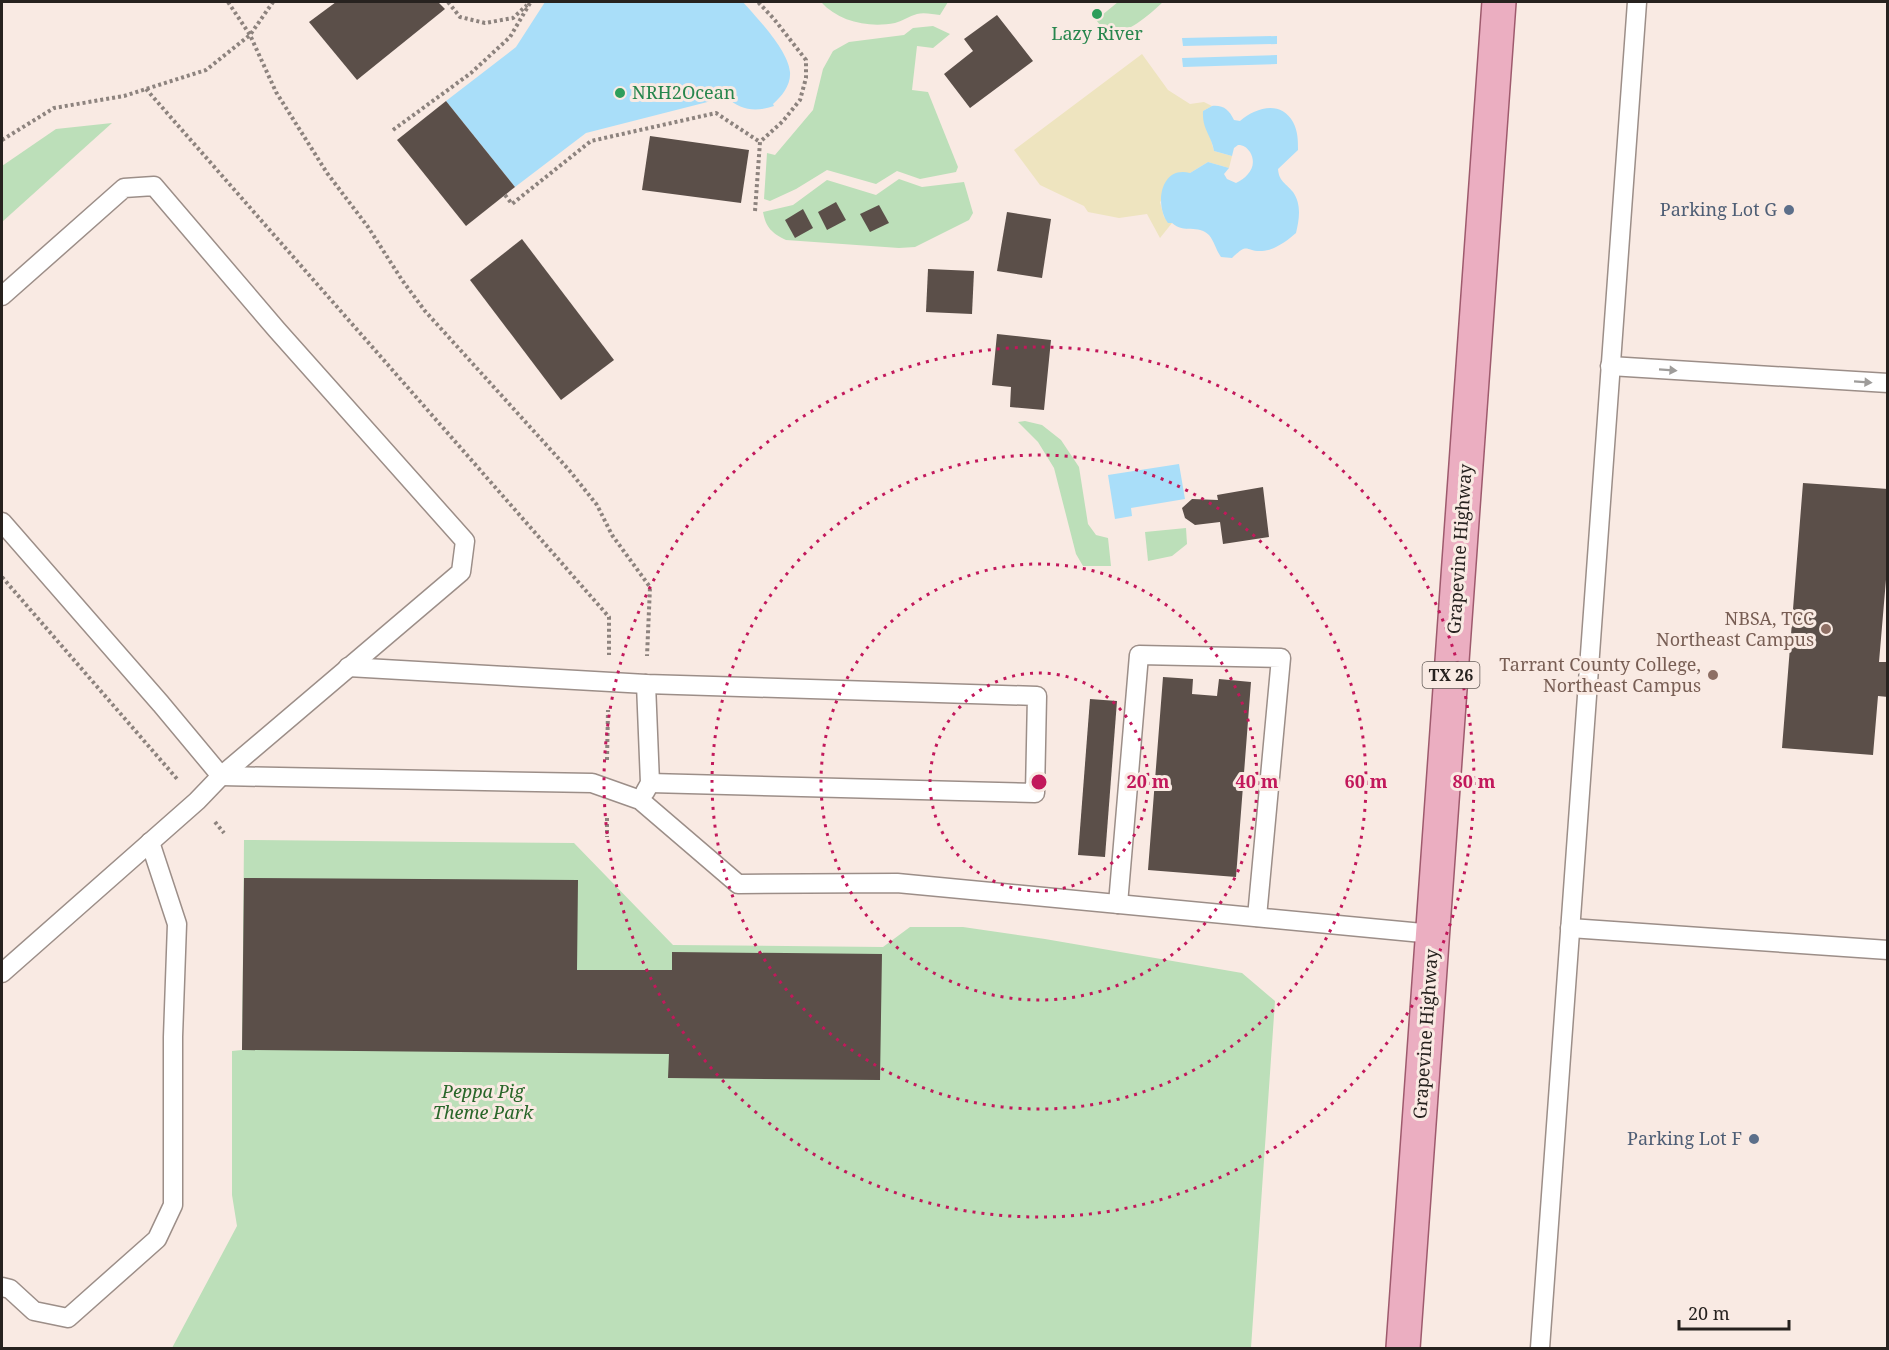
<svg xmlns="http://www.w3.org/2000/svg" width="1889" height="1350" viewBox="0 0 1889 1350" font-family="'Noto Serif',serif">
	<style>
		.green { fill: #bcdfb9 }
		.sand { fill: #eee4bf }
		.water { fill: #a9def9 }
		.building { fill: #5b4f49 }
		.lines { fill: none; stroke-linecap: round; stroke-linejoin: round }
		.service-casing { stroke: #9c8e88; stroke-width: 21 }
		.primary-casing { stroke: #9e5a6d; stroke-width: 36 }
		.path { stroke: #8d837e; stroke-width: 4; stroke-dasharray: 3 3; stroke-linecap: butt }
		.service { stroke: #fff; stroke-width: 18 }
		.primary { stroke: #ebaec1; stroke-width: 33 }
		.oneway { fill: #9e9c9a }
		.ring { fill: none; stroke: #c2185b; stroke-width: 3; stroke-dasharray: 3 6 }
		.leisure-dot { fill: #2e9e5b; stroke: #f9eae3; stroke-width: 2 }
		.service-dot { fill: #5c6f8a; stroke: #f9eae3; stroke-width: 2 }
		.education-dot { fill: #8d6e63; stroke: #f9eae3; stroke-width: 2 }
		.labels { text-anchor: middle; stroke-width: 6; stroke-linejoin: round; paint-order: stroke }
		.shield { fill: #f9eae3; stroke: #665e5a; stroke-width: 1.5 }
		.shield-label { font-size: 16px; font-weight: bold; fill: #27221f }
		.leisure-label { font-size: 18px; fill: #27864d; stroke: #f9eae3 }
		.service-label { font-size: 18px; fill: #4e5e75; stroke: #f9eae3; text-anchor: end }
		.street-label { font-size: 18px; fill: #27221f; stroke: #f9eae3 }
		.education-label { font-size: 18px; fill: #785e54; stroke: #f9eae3; text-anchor: end }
		.park-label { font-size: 18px; font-style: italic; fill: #296629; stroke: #f9eae3 }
		.centre { fill: #c2185b; stroke: #f9eae3; stroke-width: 3 }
		.ring-label { font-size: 18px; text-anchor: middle; font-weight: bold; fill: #c2185b; stroke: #f9eae3; stroke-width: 6; stroke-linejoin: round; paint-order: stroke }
	</style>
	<rect width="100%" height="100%" fill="#f9eae3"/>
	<g class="green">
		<path d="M821,2H948L940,15C933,14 923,12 917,14C909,16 903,21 895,23C869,28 839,22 821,2Z"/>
		<path d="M1118,2H1163C1152,12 1123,40 1106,31C1102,29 1099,23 1096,20Z"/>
		<path d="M933,26L950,34L933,48L917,46L912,90L928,92L958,167L956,172L920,179L897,171L876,184L827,170L796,189L770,201L764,199L767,153L775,155L813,110L823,69L833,51L849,42L904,35L913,28Z"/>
		<path d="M112,123L2,222V166L56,129Z"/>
		<path d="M899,179L922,187L964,182L973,213L969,220L915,247L899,248L786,240C772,233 766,228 763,212L793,205L827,180L876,195Z"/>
		<path d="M1025,421L1042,425L1061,440L1079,467L1088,524L1096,535L1108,538L1111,566H1083L1076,554L1054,468L1038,442L1018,422Z"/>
		<path d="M1186,528L1187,544L1172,556L1148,561L1145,532Z"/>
		<path d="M244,840L574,843L673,945L883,947L910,927H963L1045,939L1242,973L1275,1001L1251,1348H172L237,1226L232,1195V1051L242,1050Z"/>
	</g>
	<path class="sand" d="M1142,54L1168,90L1190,104L1204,102L1212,106L1203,111L1214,151L1232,156L1229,168L1208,162L1190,173L1160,202L1164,217L1172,223L1160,238L1147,214L1119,218L1088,212L1084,206L1040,185L1014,150Z"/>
	<g class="water">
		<path d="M545,2H743C757,18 788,50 790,72C791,85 782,96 773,104L774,106C757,112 740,111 727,97L586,133L515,187L446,101L516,47Z"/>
		<path d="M1277,36V44L1183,46L1182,38Z"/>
		<path d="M1277,55V64L1183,67L1182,58Z"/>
		<path d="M1212,106C1224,105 1229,110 1234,120L1240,121C1256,107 1281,100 1293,122C1298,131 1298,141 1298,150L1278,169C1279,182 1286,183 1293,192C1302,205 1299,220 1296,233C1287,241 1273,251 1262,251C1245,252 1249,241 1232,258L1221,257C1216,250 1214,241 1209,235C1198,224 1184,234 1172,223H1168C1154,204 1161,165 1190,173L1208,162L1229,168L1224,174L1227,179L1236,183C1248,177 1258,166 1250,152C1246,147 1244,145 1238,145L1234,148L1232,156L1214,151C1211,134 1202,130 1203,111Z"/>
		<path d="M1179,464L1185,499L1131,508L1132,516L1115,519L1108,475Z"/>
	</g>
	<g class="building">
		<path d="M336,2H438L445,9L357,80L309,22Z"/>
		<path d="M997,15L1033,61L970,108L944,74L973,51L964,39Z"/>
		<path d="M446,101L515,187L466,226L397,140Z"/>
		<path d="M650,136L749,150L741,203L642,190Z"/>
		<path d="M836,202L846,220L827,230L818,212Z"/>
		<path d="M879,205L889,223L870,232L860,214Z"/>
		<path d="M803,209L813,228L795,238L785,220Z"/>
		<path d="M1007,212L1051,219L1042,278L997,271Z"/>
		<path d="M522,239L614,360L561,400L470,280Z"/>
		<path d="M928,269L974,271L972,314L926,312Z"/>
		<path d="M997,334L1051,340L1044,410L1010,407L1011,387L992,385Z"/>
		<path d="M1803,483L1888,489V556L1879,662H1888V697L1878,696L1873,755L1782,748Z"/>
		<path d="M1263,487L1269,537L1223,544L1220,522L1195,525L1185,518L1182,508L1192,499L1218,500L1217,495Z"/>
		<path d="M1163,677L1193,679L1192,694L1217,696L1219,679L1251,682L1236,877L1148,870Z"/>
		<path d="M1090,699L1117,701L1105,857L1078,855Z"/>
		<path d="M244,878L578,880L577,970H672V952L882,954L880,1080L668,1078L669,1054L242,1050Z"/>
	</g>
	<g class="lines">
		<defs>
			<g id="service">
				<path d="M2,296L124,188L154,186L277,330L465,541L461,572L221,776L197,801L2,973"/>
				<path d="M1610,366L1888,383"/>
				<path d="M2,522L161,704L221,776L592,783L640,800L738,884L897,883L1433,934"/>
				<path d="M348,667L646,684L1037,696L1035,793L650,783"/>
				<path d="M645,792L650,783L646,684"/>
				<path d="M1118,904L1139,655L1281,658L1257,917"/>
				<path d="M1570,928L1888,950"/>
				<path d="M2,1287L10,1289L34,1311L68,1318L157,1239L173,1205V1037L177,924L150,842"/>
				<path d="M1540,1348L1637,2"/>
			</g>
			<path id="primary" d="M1403,1348L1499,2"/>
		</defs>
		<use href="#service" class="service-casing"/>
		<use href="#primary" class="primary-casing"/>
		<g class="path">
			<path d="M228,2L250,35L276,92L327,173L368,227L402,280L425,311L569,470L597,505L612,535L650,587L647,656"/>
			<path d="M448,2L460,17L485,23L513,18L527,5"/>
			<path d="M146,89L609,617V655"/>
			<path d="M393,130L471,73L510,37L530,3"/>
			<path d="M2,140L54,108L124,96L206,70L250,35L273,2"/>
			<path d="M505,195L512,204L591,141L716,113L760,142"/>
			<path d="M755,211L760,142L783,121L800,100L806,78V60L774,19L758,2"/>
			<path d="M2,577L178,780"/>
			<path d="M607,760L608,710"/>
			<path d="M607,818V837"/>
			<path d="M215,822L224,833"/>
		</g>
		<use href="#service" class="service"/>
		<use href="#primary" class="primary"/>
	</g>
	<defs><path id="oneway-solid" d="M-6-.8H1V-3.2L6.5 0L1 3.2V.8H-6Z" transform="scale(1.5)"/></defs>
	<g class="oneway">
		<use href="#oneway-solid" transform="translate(1668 370) rotate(4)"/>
		<use href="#oneway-solid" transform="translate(1863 382) rotate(4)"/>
	</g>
	<g class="ring">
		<circle cx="1039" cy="782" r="109"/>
		<circle cx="1039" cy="782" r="218"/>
		<circle cx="1039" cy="782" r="327"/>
		<circle cx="1039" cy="782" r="435"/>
	</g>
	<g class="leisure-dot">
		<circle cx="1097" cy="14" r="6"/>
		<circle cx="620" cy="93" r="6"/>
	</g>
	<g class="service-dot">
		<circle cx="1789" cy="210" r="6"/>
		<circle cx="1754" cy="1139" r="6"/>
	</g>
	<g class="education-dot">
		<circle cx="1826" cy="629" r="6"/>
		<circle cx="1713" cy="675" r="6"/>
	</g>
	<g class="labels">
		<rect class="shield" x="1422.5" y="662" width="57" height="26" rx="4.5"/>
		<g class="shield-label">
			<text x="1451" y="681">TX 26</text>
		</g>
		<g class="leisure-label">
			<text x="1097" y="40">Lazy River</text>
			<text x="632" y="99" text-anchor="start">NRH2Ocean</text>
		</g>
		<g class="service-label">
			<text x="1777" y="216">Parking Lot G</text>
			<text x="1742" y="1145">Parking Lot F</text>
		</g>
		<g class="street-label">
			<text transform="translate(1460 549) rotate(-86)" y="6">Grapevine Highway</text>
			<text transform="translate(1426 1034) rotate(-86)" y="6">Grapevine Highway</text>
		</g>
		<g class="education-label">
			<text x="1814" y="625">NBSA, TCC<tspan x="1814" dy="21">Northeast Campus</tspan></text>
			<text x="1701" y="671">Tarrant County College,<tspan x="1701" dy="21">Northeast Campus</tspan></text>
		</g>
		<g class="park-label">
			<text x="483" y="1098">Peppa Pig<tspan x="483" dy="21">Theme Park</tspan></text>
		</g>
	</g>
	<circle cx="1039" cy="782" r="9" class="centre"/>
	<g class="ring-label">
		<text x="1148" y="788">20 m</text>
		<text x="1257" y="788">40 m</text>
		<text x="1366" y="788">60 m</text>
		<text x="1474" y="788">80 m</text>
	</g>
	<rect width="1889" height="1350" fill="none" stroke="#27221f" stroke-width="6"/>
	<path d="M1679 1320v9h110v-9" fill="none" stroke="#27221f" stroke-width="3"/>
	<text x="1688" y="1320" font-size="18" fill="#27221f" stroke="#f9eae3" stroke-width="4.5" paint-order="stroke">20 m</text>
</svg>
